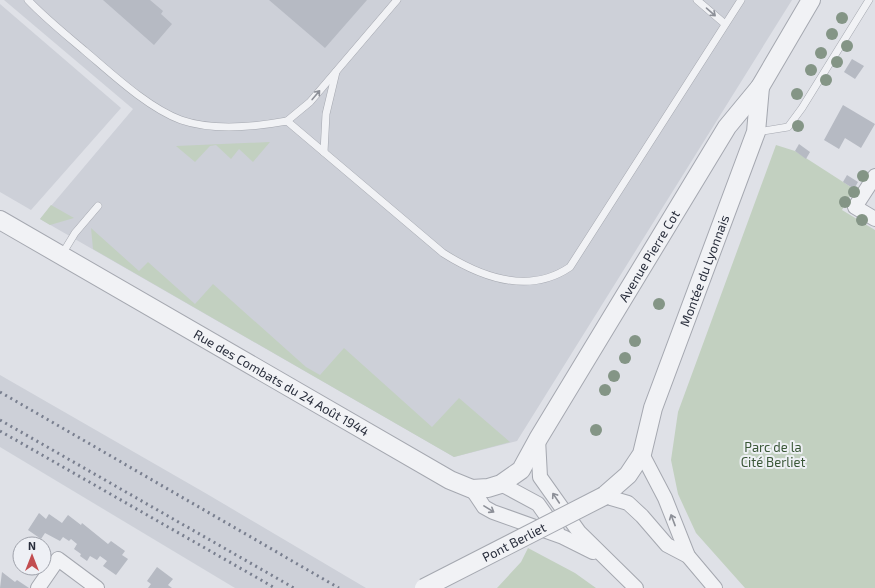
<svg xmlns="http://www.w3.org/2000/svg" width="875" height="588" viewBox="0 0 875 588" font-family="'Exo 2',sans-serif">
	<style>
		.built { fill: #cdd0d8 }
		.green { fill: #c2d0c0 }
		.building { fill: #b6bac3 }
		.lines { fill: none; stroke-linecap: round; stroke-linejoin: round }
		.service-casing { stroke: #a5a8b0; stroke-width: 8 }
		.minor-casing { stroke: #a5a8b0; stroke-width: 16 }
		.tertiary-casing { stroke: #a5a8b0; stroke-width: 20 }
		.service { stroke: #f1f2f5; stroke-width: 7 }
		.minor { stroke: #f1f2f5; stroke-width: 14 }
		.tertiary { stroke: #f1f2f5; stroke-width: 18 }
		.rail { stroke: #797f8f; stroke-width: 3; stroke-dasharray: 2 4; stroke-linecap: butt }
		.tertiary-bridge-casing { stroke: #a5a8b0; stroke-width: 20; stroke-linecap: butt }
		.tertiary-bridge { stroke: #f1f2f5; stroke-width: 18 }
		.tree { fill: #849586 }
		.oneway { stroke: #8d9098 }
		.labels { text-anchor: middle; stroke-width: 4; stroke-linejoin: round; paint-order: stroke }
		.street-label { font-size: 13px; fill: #292e3c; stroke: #eef0f5 }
		.park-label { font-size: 13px; fill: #3a5737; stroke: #eef0f5 }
	</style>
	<rect width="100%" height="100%" fill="#dfe1e7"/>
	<g class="built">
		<path d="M4,0H792L517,441L454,457L40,219L133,109Z"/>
		<path d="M0,4L121,108L31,210L0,192Z"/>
		<path d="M0,375L207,494L366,588H235L0,447Z"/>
	</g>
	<g class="green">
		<path d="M270,142L253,162L239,149L231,159L216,145L210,146L195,162L176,146Z"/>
		<path d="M776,145L795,151L854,189L842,210L875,230V588H745L696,533L678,494L671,460L678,412Z"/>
		<path d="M51,205L74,218L50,225L40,219Z"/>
		<path d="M91,228L139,271L148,262L195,304L213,284L306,367L320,375L344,348L432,427L459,398L510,442L454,457L93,249Z"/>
		<path d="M528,548L575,573L596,588H497L521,562Z"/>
	</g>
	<g class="building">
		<path d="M103,0H150L163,11L161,14L172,24L154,45Z"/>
		<path d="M269,0H367L325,48Z"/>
		<path d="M852,59L864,66L855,79L844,72Z"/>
		<path d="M843,105L875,124L861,148L845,138L839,149L824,140Z"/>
		<path d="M799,144L810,152L806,159L795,151Z"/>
		<path d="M847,175L858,182L854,189L843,182Z"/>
		<path d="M39,513L46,519L49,514L62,523L68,515L81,525L82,523L108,544L111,541L125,551L122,555L128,559L116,575L103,566L107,561L100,556L97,560L90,556L87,561L80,556L81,554L74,549L77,544L71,539L69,541L63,537L60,541L45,533L41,539L28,530Z"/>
		<path d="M157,567L173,579L168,585L172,588H148L151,584L147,581Z"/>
		<path d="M2,572L15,582L17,580L29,588H0Z"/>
	</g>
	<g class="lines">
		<defs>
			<g id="service">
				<path d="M28,0C45,18 65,34 85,51C111,73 148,108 181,120C213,131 254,127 287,121L443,253C481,277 529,295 570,267L741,0"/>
				<path d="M697,0L725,24"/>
				<path d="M287,121L310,102L397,0"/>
				<path d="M757,132L788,127L802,108L869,0"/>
				<path d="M324,152L326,114L336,72"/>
				<path d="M61,256L75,233L98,206"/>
			</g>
			<g id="minor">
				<path d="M875,176L855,207L875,219"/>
				<path d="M538,439L540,477L579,532L636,588"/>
				<path d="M642,454L665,498L688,556"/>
				<path d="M501,484L538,504L557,531"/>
				<path d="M472,489L484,507L493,512L563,537L593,552"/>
				<path d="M604,496L628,503L642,516L667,545L688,556L715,588"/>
				<path d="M38,588L58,559L97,588"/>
			</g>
			<g id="tertiary">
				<path id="s1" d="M0,220L450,480L472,489L488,488L501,484L521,470L538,439L727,127L760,87L811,0"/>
				<path id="s2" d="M604,496L628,475L642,454L653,408L756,132L760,87"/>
			</g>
		</defs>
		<use href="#service" class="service-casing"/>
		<use href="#minor" class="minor-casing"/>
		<use href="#tertiary" class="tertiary-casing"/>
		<use href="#service" class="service"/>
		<use href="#minor" class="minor"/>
		<use href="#tertiary" class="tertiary"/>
		<g class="rail">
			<path d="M0,392L339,588"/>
			<path d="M0,420L294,588"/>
			<path d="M0,431L275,588"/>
		</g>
		<defs>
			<g id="tertiary-bridge">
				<path id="s3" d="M424,588L604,496"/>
			</g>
		</defs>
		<use href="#tertiary-bridge" class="tertiary-bridge-casing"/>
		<use href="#tertiary-bridge" class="tertiary-bridge"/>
	</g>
	<g class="tree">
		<circle cx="842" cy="18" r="6"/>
		<circle cx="832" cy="34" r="6"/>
		<circle cx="847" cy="46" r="6"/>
		<circle cx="821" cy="53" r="6"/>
		<circle cx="837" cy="62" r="6"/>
		<circle cx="811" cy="70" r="6"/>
		<circle cx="826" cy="80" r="6"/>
		<circle cx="797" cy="94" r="6"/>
		<circle cx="798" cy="126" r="6"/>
		<circle cx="863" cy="176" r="6"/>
		<circle cx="854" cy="192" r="6"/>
		<circle cx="845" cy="202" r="6"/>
		<circle cx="862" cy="220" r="6"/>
		<circle cx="659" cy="304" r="6"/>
		<circle cx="635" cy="341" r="6"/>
		<circle cx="625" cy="358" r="6"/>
		<circle cx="614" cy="376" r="6"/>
		<circle cx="605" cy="390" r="6"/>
		<circle cx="596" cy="430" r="6"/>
	</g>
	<defs><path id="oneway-shaft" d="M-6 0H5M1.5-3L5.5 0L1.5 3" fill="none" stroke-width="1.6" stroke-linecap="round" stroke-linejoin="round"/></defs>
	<g class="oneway">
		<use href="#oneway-shaft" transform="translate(711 12) rotate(41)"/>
		<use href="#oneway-shaft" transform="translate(316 95) rotate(-50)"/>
		<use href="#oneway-shaft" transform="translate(556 498) rotate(-124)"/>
		<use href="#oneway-shaft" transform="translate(489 509) rotate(32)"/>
		<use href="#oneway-shaft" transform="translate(673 520) rotate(-111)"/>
	</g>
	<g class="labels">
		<g class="street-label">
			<text dy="5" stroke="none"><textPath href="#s1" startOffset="847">Avenue Pierre Cot</textPath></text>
			<text dy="5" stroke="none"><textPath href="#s2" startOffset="251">Montée du Lyonnais</textPath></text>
			<text dy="5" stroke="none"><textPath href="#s1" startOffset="325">Rue des Combats du 24 Août 1944</textPath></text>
			<text dy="5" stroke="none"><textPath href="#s3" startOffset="101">Pont Berliet</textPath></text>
		</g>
		<g class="park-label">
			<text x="773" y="452">Parc de la<tspan x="773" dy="15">Cité Berliet</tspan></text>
		</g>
	</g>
	<g transform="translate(32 556)"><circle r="19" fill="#eef0f5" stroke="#9fa2ab"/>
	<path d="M0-3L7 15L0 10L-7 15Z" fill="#c24d50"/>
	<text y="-6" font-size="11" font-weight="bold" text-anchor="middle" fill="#292e3c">N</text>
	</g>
</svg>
